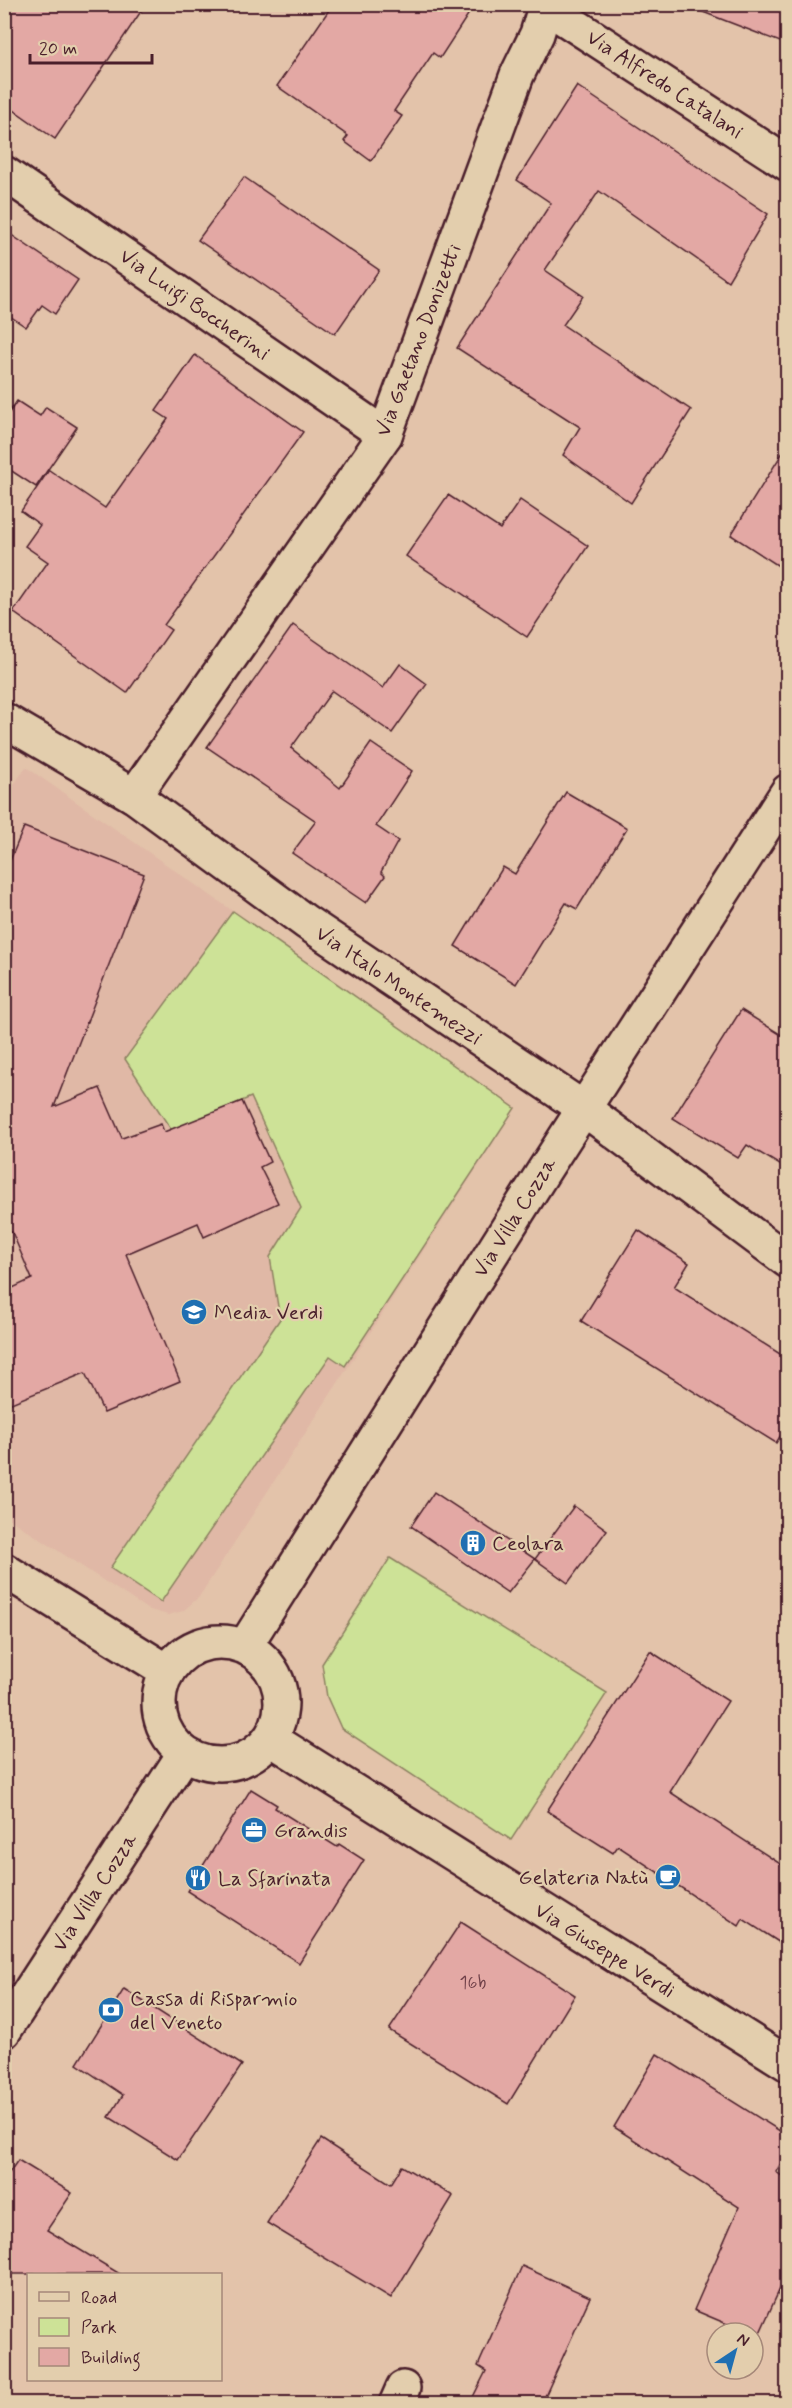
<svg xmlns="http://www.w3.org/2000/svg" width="792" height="2408" viewBox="0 0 792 2408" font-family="Mynerve,sans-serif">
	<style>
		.built { fill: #e0b8a6 }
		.green { fill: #cde297; stroke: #8c8061; stroke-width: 1.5 }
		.building { fill: #e3a8a4; stroke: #4a1f2b; stroke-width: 1.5 }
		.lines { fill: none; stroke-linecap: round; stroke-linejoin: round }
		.minor-casing { stroke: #4a1f2b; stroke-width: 38 }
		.minor { stroke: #e3cead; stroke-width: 33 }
		.labels { text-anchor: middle; stroke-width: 4.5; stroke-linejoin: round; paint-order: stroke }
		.number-label { font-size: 18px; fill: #704149 }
		.street-label { font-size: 21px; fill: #4a1f2b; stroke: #e3cead }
		.poi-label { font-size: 21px; fill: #4a1f2b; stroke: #e3cead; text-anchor: start }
	</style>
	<rect width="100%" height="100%" fill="#e3c3aa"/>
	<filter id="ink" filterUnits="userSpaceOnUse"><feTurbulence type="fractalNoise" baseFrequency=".0167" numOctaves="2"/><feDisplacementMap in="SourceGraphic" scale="12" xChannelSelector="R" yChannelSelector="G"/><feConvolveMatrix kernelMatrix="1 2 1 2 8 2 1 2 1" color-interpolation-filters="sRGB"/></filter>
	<g filter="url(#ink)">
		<path class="built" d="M26,767L516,1108L199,1597L183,1611L168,1615L147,1609L5,1516L4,799Z"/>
		<g class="green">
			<path d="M233,911L515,1108L345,1366L330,1356L161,1602L110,1568L280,1319L270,1257L301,1208L251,1097L172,1131L125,1059Z"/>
			<path d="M390,1558L607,1693L511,1840L341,1728L327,1697L322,1664Z"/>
		</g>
		<g class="building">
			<path d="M13,4H146L55,139L4,103V17Z"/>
			<path d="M333,4H475L440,58L433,53L394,111L402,116L371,161L344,141L348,136L277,86Z"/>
			<path d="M691,4H788V45L690,7Z"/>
			<path d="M577,86L768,214L728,281L599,191L545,270L583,296L563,325L691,410L631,503L563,455L580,427L457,348L551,203L517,180Z"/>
			<path d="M244,177L379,270L335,334L198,240Z"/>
			<path d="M4,230L78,280L55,314L42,305L26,327L4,312Z"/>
			<path d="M195,355L303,432L164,625L171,630L127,693L13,612L48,562L25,546L40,525L21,511L49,470L105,508L168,419L156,411Z"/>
			<path d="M17,401L40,416L46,407L77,427L36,487L4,466V420Z"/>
			<path d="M788,444V572L731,535Z"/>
			<path d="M448,495L500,529L520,500L588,546L527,637L406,556Z"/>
			<path d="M293,625L383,688L400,664L427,684L392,733L332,691L291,748L340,788L371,743L412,771L376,826L398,841L381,872L385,876L366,903L292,853L316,821L207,747Z"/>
			<path d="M566,792L627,828L577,909L566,903L516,984L455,946L503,867L515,874Z"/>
			<path d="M24,827L144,874L54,1107L100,1088L122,1138L161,1124L164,1132L242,1101L270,1162L260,1167L278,1203L204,1237L198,1223L126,1254L180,1381L104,1413L85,1373L4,1406V1292L32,1279L12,1232L4,1229V875Z"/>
			<path d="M741,1010L788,1039V1170L747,1145L738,1158L673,1118Z"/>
			<path d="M638,1230L689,1263L674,1287L788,1359V1424L776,1443L581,1321Z"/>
			<path d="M434,1492L535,1559L508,1593L411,1526Z"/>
			<path d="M574,1506L607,1530L568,1583L535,1559Z"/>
			<path d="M650,1651L728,1701L670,1792L788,1869V1948L743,1919L739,1926L618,1846L613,1853L547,1811Z"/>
			<path d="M251,1789L277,1805L275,1808L337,1847L339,1844L364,1860L299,1963L187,1891Z"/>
			<path d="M461,1922L575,1995L508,2104L389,2030Z"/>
			<path d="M124,1989L242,2065L178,2160L109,2117L123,2095L77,2064Z"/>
			<path d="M657,2054L788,2136V2150L776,2172L788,2180V2271L758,2337L694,2310L739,2207L614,2127Z"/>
			<path d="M321,2139L391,2184L402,2166L453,2196L391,2298L267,2223Z"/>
			<path d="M18,2160L72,2193L47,2230L120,2274H4V2180Z"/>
			<path d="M522,2266L590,2297L542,2403H470L486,2371L478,2366Z"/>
		</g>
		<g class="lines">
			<defs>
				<g id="minor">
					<path d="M542,4L788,164"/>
					<path d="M4,173L385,435"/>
					<path d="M4,720L134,796L306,922L583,1108L788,1261"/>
					<path d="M134,796L385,435L517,75L537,34L546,4"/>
					<path d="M4,1570L167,1671"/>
					<circle cx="220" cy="1703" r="61"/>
					<path d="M245,1646L543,1172L788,791"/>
					<path d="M271,1739L788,2064"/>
					<path d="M4,2031L184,1754"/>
					<path d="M396,2404L403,2388"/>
				</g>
			</defs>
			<use href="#minor" class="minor-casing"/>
			<use href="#minor" class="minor"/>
		</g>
	</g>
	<defs>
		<symbol id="school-disc" viewBox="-11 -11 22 22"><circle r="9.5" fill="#1f6fb2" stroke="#e3cead"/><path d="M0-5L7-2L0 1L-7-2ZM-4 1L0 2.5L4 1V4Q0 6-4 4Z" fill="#fff"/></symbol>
		<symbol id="building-disc" viewBox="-11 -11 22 22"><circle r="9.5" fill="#1f6fb2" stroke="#e3cead"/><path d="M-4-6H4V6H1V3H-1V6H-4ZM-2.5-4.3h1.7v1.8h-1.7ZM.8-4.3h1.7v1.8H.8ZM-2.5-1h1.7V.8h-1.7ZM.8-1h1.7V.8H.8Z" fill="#fff"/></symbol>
		<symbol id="office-disc" viewBox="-11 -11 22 22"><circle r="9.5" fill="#1f6fb2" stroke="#e3cead"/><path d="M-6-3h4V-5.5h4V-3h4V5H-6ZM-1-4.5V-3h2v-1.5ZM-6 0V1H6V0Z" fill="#fff"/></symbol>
		<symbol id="cafe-disc" viewBox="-11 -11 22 22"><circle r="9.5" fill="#1f6fb2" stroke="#e3cead"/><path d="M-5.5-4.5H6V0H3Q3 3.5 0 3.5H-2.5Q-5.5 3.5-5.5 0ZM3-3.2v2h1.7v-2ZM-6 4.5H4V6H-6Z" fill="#fff"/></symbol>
		<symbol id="restaurant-disc" viewBox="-11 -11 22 22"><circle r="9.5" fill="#1f6fb2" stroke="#e3cead"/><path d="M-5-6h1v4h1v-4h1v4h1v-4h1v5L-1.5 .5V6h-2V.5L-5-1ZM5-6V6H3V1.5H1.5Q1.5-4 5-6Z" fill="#fff"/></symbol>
		<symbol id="bank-disc" viewBox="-11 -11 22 22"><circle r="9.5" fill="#1f6fb2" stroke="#e3cead"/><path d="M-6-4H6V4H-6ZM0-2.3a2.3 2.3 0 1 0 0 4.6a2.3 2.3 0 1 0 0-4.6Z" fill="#fff"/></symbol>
	</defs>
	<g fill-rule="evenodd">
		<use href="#school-disc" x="179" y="1297" width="30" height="30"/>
		<use href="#building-disc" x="458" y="1528" width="30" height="30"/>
		<use href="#office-disc" x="239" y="1815" width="30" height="30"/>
		<use href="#cafe-disc" x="653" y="1862" width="30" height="30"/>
		<use href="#restaurant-disc" x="183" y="1863" width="30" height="30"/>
		<use href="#bank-disc" x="96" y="1995" width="30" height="30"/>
	</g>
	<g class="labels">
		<g class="number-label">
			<text x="473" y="1988">16b</text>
		</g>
		<g class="street-label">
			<text transform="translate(665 84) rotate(33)" y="7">Via Alfredo Catalani</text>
			<text transform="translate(195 304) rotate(35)" y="7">Via Luigi Boccherini</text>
			<text transform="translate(418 340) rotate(-69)" y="7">Via Gaetano Donizetti</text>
			<text transform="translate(399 985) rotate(34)" y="7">Via Italo Montemezzi</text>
			<text transform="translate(514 1217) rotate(-58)" y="7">Via Villa Cozza</text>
			<text transform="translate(94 1892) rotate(-57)" y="7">Via Villa Cozza</text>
			<text transform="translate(605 1950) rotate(32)" y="7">Via Giuseppe Verdi</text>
		</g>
		<g class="poi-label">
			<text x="214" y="1319">Media Verdi</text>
			<text x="492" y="1550">Ceolara</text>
			<text x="274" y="1837">Grandis</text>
			<text x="648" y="1884" text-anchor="end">Gelateria Natù</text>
			<text x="218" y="1885">La Sfarinata</text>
			<text x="130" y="2005">Cassa di Risparmio<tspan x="130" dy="24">del Veneto</tspan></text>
		</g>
	</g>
	<rect width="792" height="2408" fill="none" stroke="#e3cead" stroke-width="24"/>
	<rect x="12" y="12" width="768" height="2384" fill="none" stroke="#4a1f2b" stroke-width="2" filter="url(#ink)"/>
	<rect x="27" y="2273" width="195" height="108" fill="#e3cead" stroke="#a68879" stroke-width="1.5"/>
	<rect x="39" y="2292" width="30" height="9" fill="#e3cead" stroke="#a68879" stroke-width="1.5"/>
	<text x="81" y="2303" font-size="18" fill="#4a1f2b">Road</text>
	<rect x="39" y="2318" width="30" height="18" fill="#cde297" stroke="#a68879" stroke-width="1.5"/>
	<text x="81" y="2333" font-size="18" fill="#4a1f2b">Park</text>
	<rect x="39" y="2348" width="30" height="18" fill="#e3a8a4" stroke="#a68879" stroke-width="1.5"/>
	<text x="81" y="2363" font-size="18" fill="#4a1f2b">Building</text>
	<g transform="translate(735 2351) rotate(36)"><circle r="28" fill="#e3cead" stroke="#a68879" stroke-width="1.5"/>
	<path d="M0-4.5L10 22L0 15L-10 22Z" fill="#1f6fb2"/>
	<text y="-9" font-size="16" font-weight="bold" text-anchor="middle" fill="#4a1f2b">N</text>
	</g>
	<path d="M30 54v9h122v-9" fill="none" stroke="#4a1f2b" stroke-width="3"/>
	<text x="39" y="54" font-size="18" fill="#4a1f2b" stroke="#e3cead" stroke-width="4.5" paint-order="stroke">20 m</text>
</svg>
